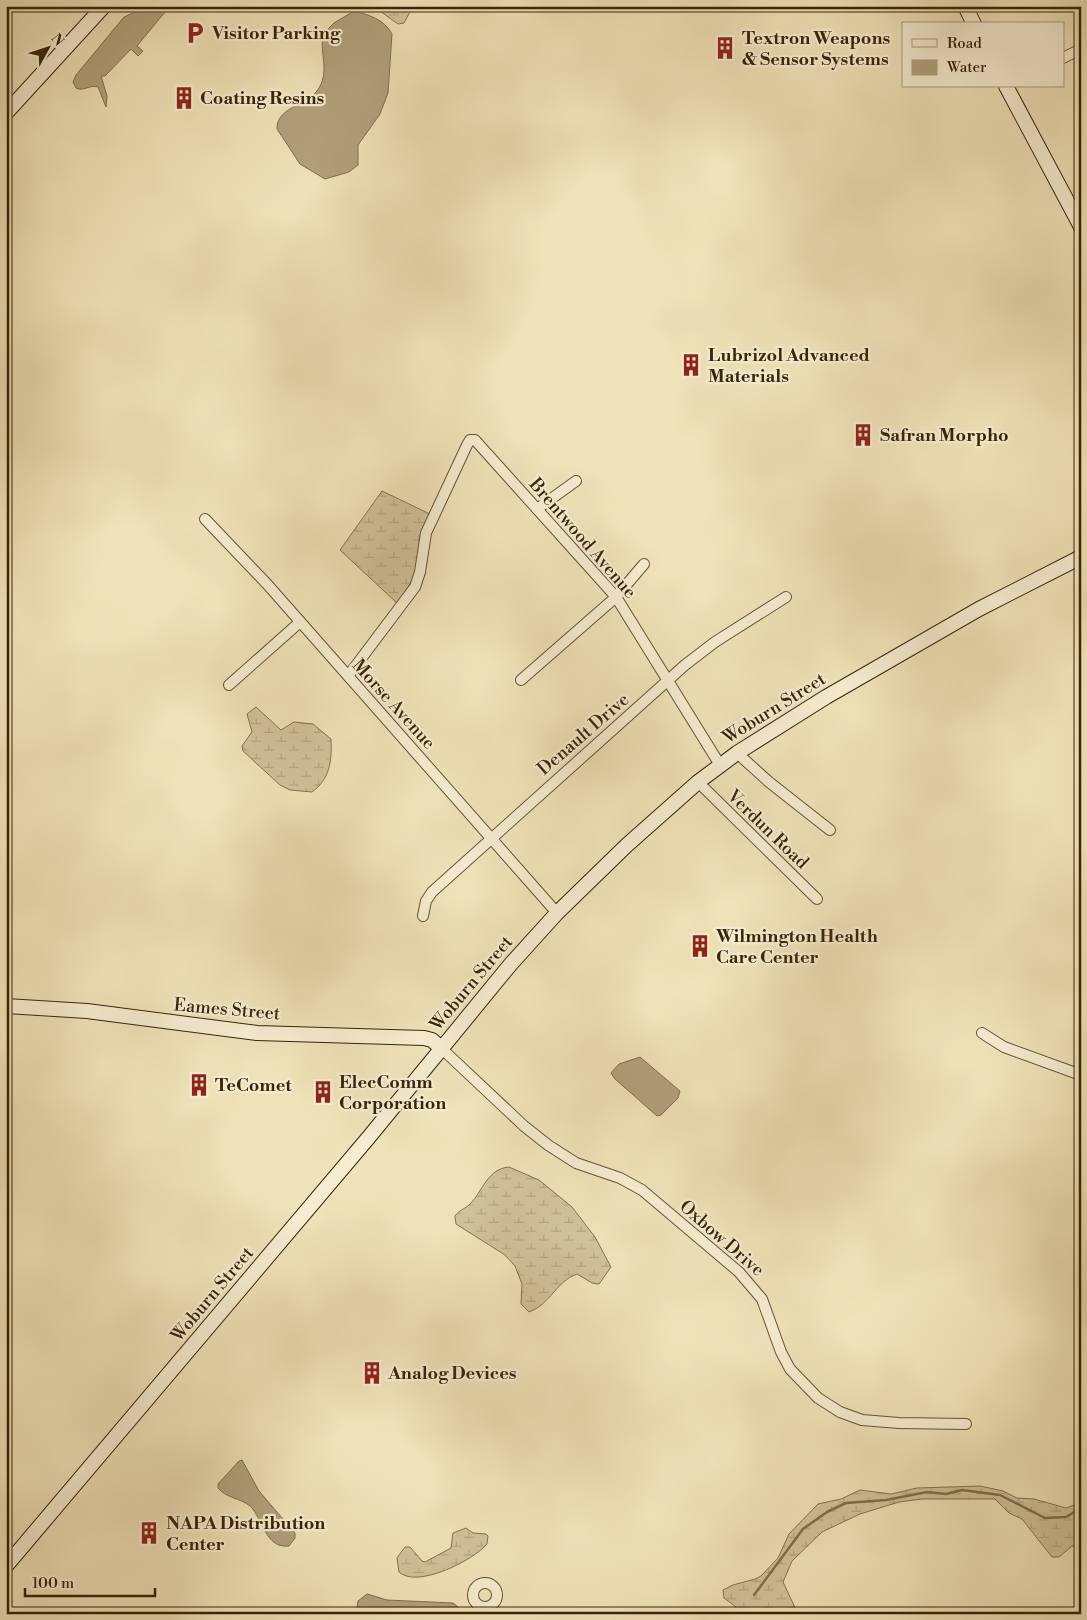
<svg xmlns="http://www.w3.org/2000/svg" width="1087" height="1620" viewBox="0 0 1087 1620" font-family="'Libre Bodoni',serif">
	<style>
		.wetland { fill: url(#wetland-marsh); stroke: #847350 }
		.water { fill: #b1a17c; stroke: #816f4d }
		.lines { fill: none; stroke-linecap: round; stroke-linejoin: round }
		.stream { stroke: #816f4d; stroke-width: 2.5 }
		.street-casing { stroke: #665433; stroke-width: 12 }
		.secondary-casing { stroke: #382407; stroke-width: 16 }
		.street { stroke: #f5ecd1; stroke-width: 10 }
		.secondary { stroke: #f5ecd1; stroke-width: 14 }
		.labels { text-anchor: middle; stroke-width: 4.5; stroke-linejoin: round; paint-order: stroke }
		.poi-label { font-size: 18px; font-weight: bold; fill: #382407; stroke: #f5ecd1; text-anchor: start }
		.street-label { font-size: 18px; fill: #382407; stroke: #f5ecd1 }
	</style>
	<defs>
		<pattern id="wetland-marsh" width="20" height="14" patternUnits="userSpaceOnUse" patternTransform="scale(1.25)"><rect width="20" height="14" fill="#d0c29a"/><path d="M1 5h8M5 5V1M11 12h8M15 12V8" fill="none" stroke="#b3a783"/></pattern>
	</defs>
	<rect width="100%" height="100%" fill="#efe2b8"/>
	<filter id="stains"><feTurbulence type="fractalNoise" baseFrequency=".004" numOctaves="4"/><feColorMatrix values="0 0 0 0 .2 0 0 0 0 .09 0 0 0 0 .02 0 0 0 .5 -.17"/></filter>
	<radialGradient id="worn" r=".72"><stop offset=".6" stop-color="#630" stop-opacity="0"/><stop offset="1" stop-color="#630" stop-opacity=".3"/></radialGradient>
	<g class="wetland">
		<path d="M373,6H413L404,23L398,24Z"/>
		<path d="M382,491L430,514L417,572L398,604L340,550Z"/>
		<path d="M256,707L281,730L294,722L313,724L331,739C332,761 330,779 312,792L290,790L280,785L243,751L242,746L252,732L247,714Z"/>
		<path d="M509,1167L539,1180L572,1207L595,1237L611,1267L599,1284L592,1283L577,1274C556,1281 550,1305 529,1312L521,1304L522,1284L515,1266L505,1255L456,1224L455,1216C459,1210 465,1209 470,1204C483,1191 487,1169 509,1167Z"/>
		<path d="M980,1486L1003,1491L1017,1498L1034,1499L1066,1508L1080,1503L1081,1548L1072,1546L1059,1557H1052L1022,1519L1009,1513L995,1499H922L899,1502L860,1514L822,1532L792,1561L783,1582L798,1614H725L728,1611L735,1610L736,1607L724,1598L723,1590L733,1585L755,1579L761,1576L778,1558L789,1534L818,1504L841,1499L860,1490L891,1494L917,1488Z"/>
		<path d="M466,1528L473,1533L486,1534L488,1536L487,1544C474,1560 417,1589 399,1572L397,1558L405,1547H410L422,1561L425,1562L451,1548L453,1533Z"/>
	</g>
	<g class="water">
		<path d="M148,6H170L137,46L143,51L138,56L131,49L105,76H101L107,96L106,107L98,87C90,84 84,92 76,88L73,82L76,75L124,17Z"/>
		<path d="M354,11C369,15 384,19 392,34L388,93L380,114L358,145V165L349,172L325,179L300,164L277,129C276,108 306,105 317,91C331,72 319,53 323,34L334,23Z"/>
		<path d="M640,1057L680,1091L678,1098L661,1115L657,1116L615,1079L611,1073L619,1064Z"/>
		<path d="M242,1460L259,1491L295,1533V1538L289,1546C265,1549 263,1518 250,1506C240,1498 226,1498 218,1488V1484L239,1461Z"/>
		<path d="M367,1594L387,1600L453,1603L467,1614H363L357,1607L358,1601Z"/>
	</g>
	<g class="lines">
		<path class="stream" d="M754,1595L803,1529L827,1512L846,1503L886,1500L927,1492L946,1494L962,1490L1000,1495L1045,1518L1066,1517L1081,1508"/>
		<defs>
			<g id="street">
				<path d="M1063,58L1081,49"/>
				<path d="M537,509L576,481"/>
				<path d="M205,519L267,584L557,913"/>
				<path d="M348,676L415,587L420,572L426,533L467,445L470,440H475L616,597L720,765"/>
				<path d="M521,680L616,597L644,564"/>
				<path d="M229,685L300,622"/>
				<path d="M737,753L769,782L830,830"/>
				<path d="M698,782L817,899"/>
				<path d="M423,916L426,901L432,892L685,665L715,642L786,597"/>
				<path d="M982,1033L1004,1047L1081,1075"/>
				<path d="M441,1048L524,1126L548,1145L576,1163L620,1178L642,1190L739,1272L762,1299L781,1352L790,1369L818,1398L840,1412L862,1420L899,1423L966,1424"/>
				<circle cx="485" cy="1595" r="12"/>
			</g>
			<g id="secondary">
				<path d="M965,6L974,24"/>
				<path d="M1006,86L1081,227"/>
				<path d="M6,113L104,6"/>
				<path d="M6,1006L87,1011L257,1033L424,1038L432,1040L441,1048"/>
				<path d="M6,1566L369,1137L510,965L557,913L627,845L698,782L737,753L826,697L979,609L1081,557"/>
			</g>
		</defs>
		<use href="#street" class="street-casing"/>
		<use href="#secondary" class="secondary-casing"/>
		<use href="#street" class="street"/>
		<use href="#secondary" class="secondary"/>
	</g>
	<defs>
		<symbol id="parking-bare" viewBox="-9 -9 18 18"><path d="M-3.5-5.5H1a3.5 3.5 0 0 1 0 7H-1V5.5H-3.5ZM-1-3.4V-.6H.8a1.4 1.4 0 0 0 0-2.8Z" fill="#8f2418" stroke="#f5ecd1" stroke-width="2.5" paint-order="stroke"/></symbol>
		<symbol id="building-bare" viewBox="-9 -9 18 18"><path d="M-4-6H4V6H1V3H-1V6H-4ZM-2.5-4.3h1.7v1.8h-1.7ZM.8-4.3h1.7v1.8H.8ZM-2.5-1h1.7V.8h-1.7ZM.8-1h1.7V.8H.8Z" fill="#8f2418" stroke="#f5ecd1" stroke-width="2.5" paint-order="stroke"/></symbol>
	</defs>
	<g fill-rule="evenodd">
		<use href="#parking-bare" x="179" y="17" width="32" height="32"/>
		<use href="#building-bare" x="709" y="32" width="32" height="32"/>
		<use href="#building-bare" x="168" y="82" width="32" height="32"/>
		<use href="#building-bare" x="675" y="349" width="32" height="32"/>
		<use href="#building-bare" x="847" y="419" width="32" height="32"/>
		<use href="#building-bare" x="684" y="930" width="32" height="32"/>
		<use href="#building-bare" x="183" y="1069" width="32" height="32"/>
		<use href="#building-bare" x="307" y="1076" width="32" height="32"/>
		<use href="#building-bare" x="356" y="1357" width="32" height="32"/>
		<use href="#building-bare" x="133" y="1517" width="32" height="32"/>
	</g>
	<g class="labels">
		<g class="poi-label">
			<text x="212" y="39">Visitor Parking</text>
			<text x="742" y="44">Textron Weapons<tspan x="742" dy="21">&amp; Sensor Systems</tspan></text>
			<text x="200" y="104">Coating Resins</text>
			<text x="708" y="361">Lubrizol Advanced<tspan x="708" dy="21">Materials</tspan></text>
			<text x="880" y="441">Safran Morpho</text>
			<text x="716" y="942">Wilmington Health<tspan x="716" dy="21">Care Center</tspan></text>
			<text x="339" y="1088">ElecComm<tspan x="339" dy="21">Corporation</tspan></text>
			<text x="215" y="1091">TeComet</text>
			<text x="388" y="1379">Analog Devices</text>
			<text x="166" y="1529">NAPA Distribution<tspan x="166" dy="21">Center</tspan></text>
		</g>
		<g class="street-label">
			<text transform="translate(583 538) rotate(49)" y="6">Brentwood Avenue</text>
			<text transform="translate(394 704) rotate(48)" y="6">Morse Avenue</text>
			<text transform="translate(774 708) rotate(-32)" y="6">Woburn Street</text>
			<text transform="translate(583 734) rotate(-41)" y="6">Denault Drive</text>
			<text transform="translate(768 829) rotate(44)" y="6">Verdun Road</text>
			<text transform="translate(471 983) rotate(-50)" y="6">Woburn Street</text>
			<text transform="translate(227 1009) rotate(5)" y="6">Eames Street</text>
			<text transform="translate(722 1238) rotate(41)" y="6">Oxbow Drive</text>
			<text transform="translate(212 1294) rotate(-50)" y="6">Woburn Street</text>
		</g>
	</g>
	<rect width="1087" height="1620" fill="none" stroke="#efe2b8" stroke-width="25"/>
	<rect x="8" y="8" width="1072" height="1605" fill="none" stroke="#382407" stroke-width="2.5"/>
	<rect x="12" y="12" width="1062" height="1595" fill="none" stroke="#382407"/>
	<rect x="902" y="22" width="162" height="65" fill="#f5ecd1" stroke="#a99c80"/>
	<rect x="912" y="39" width="25" height="8" fill="#f5ecd1" stroke="#a99c80"/>
	<text x="947" y="48" font-size="15" fill="#382407">Road</text>
	<rect x="912" y="60" width="25" height="15" fill="#b1a17c" stroke="#a99c80"/>
	<text x="947" y="72" font-size="15" fill="#382407">Water</text>
	<g transform="translate(48 48) rotate(50)" stroke="#f5ecd1" stroke-width="4" paint-order="stroke">
	<path d="M0-4L9 19L0 12L-9 19Z" fill="#382407"/>
	<text y="-8" font-size="14" font-weight="bold" text-anchor="middle" fill="#382407">N</text>
	</g>
	<path d="M25 1588v8h130v-8" fill="none" stroke="#382407" stroke-width="2.5"/>
	<text x="32" y="1588" font-size="15" fill="#382407" stroke="#f5ecd1" stroke-width="4" paint-order="stroke">100 m</text>
	<rect width="100%" height="100%" filter="url(#stains)"/>
	<rect width="100%" height="100%" fill="url(#worn)"/>
</svg>
